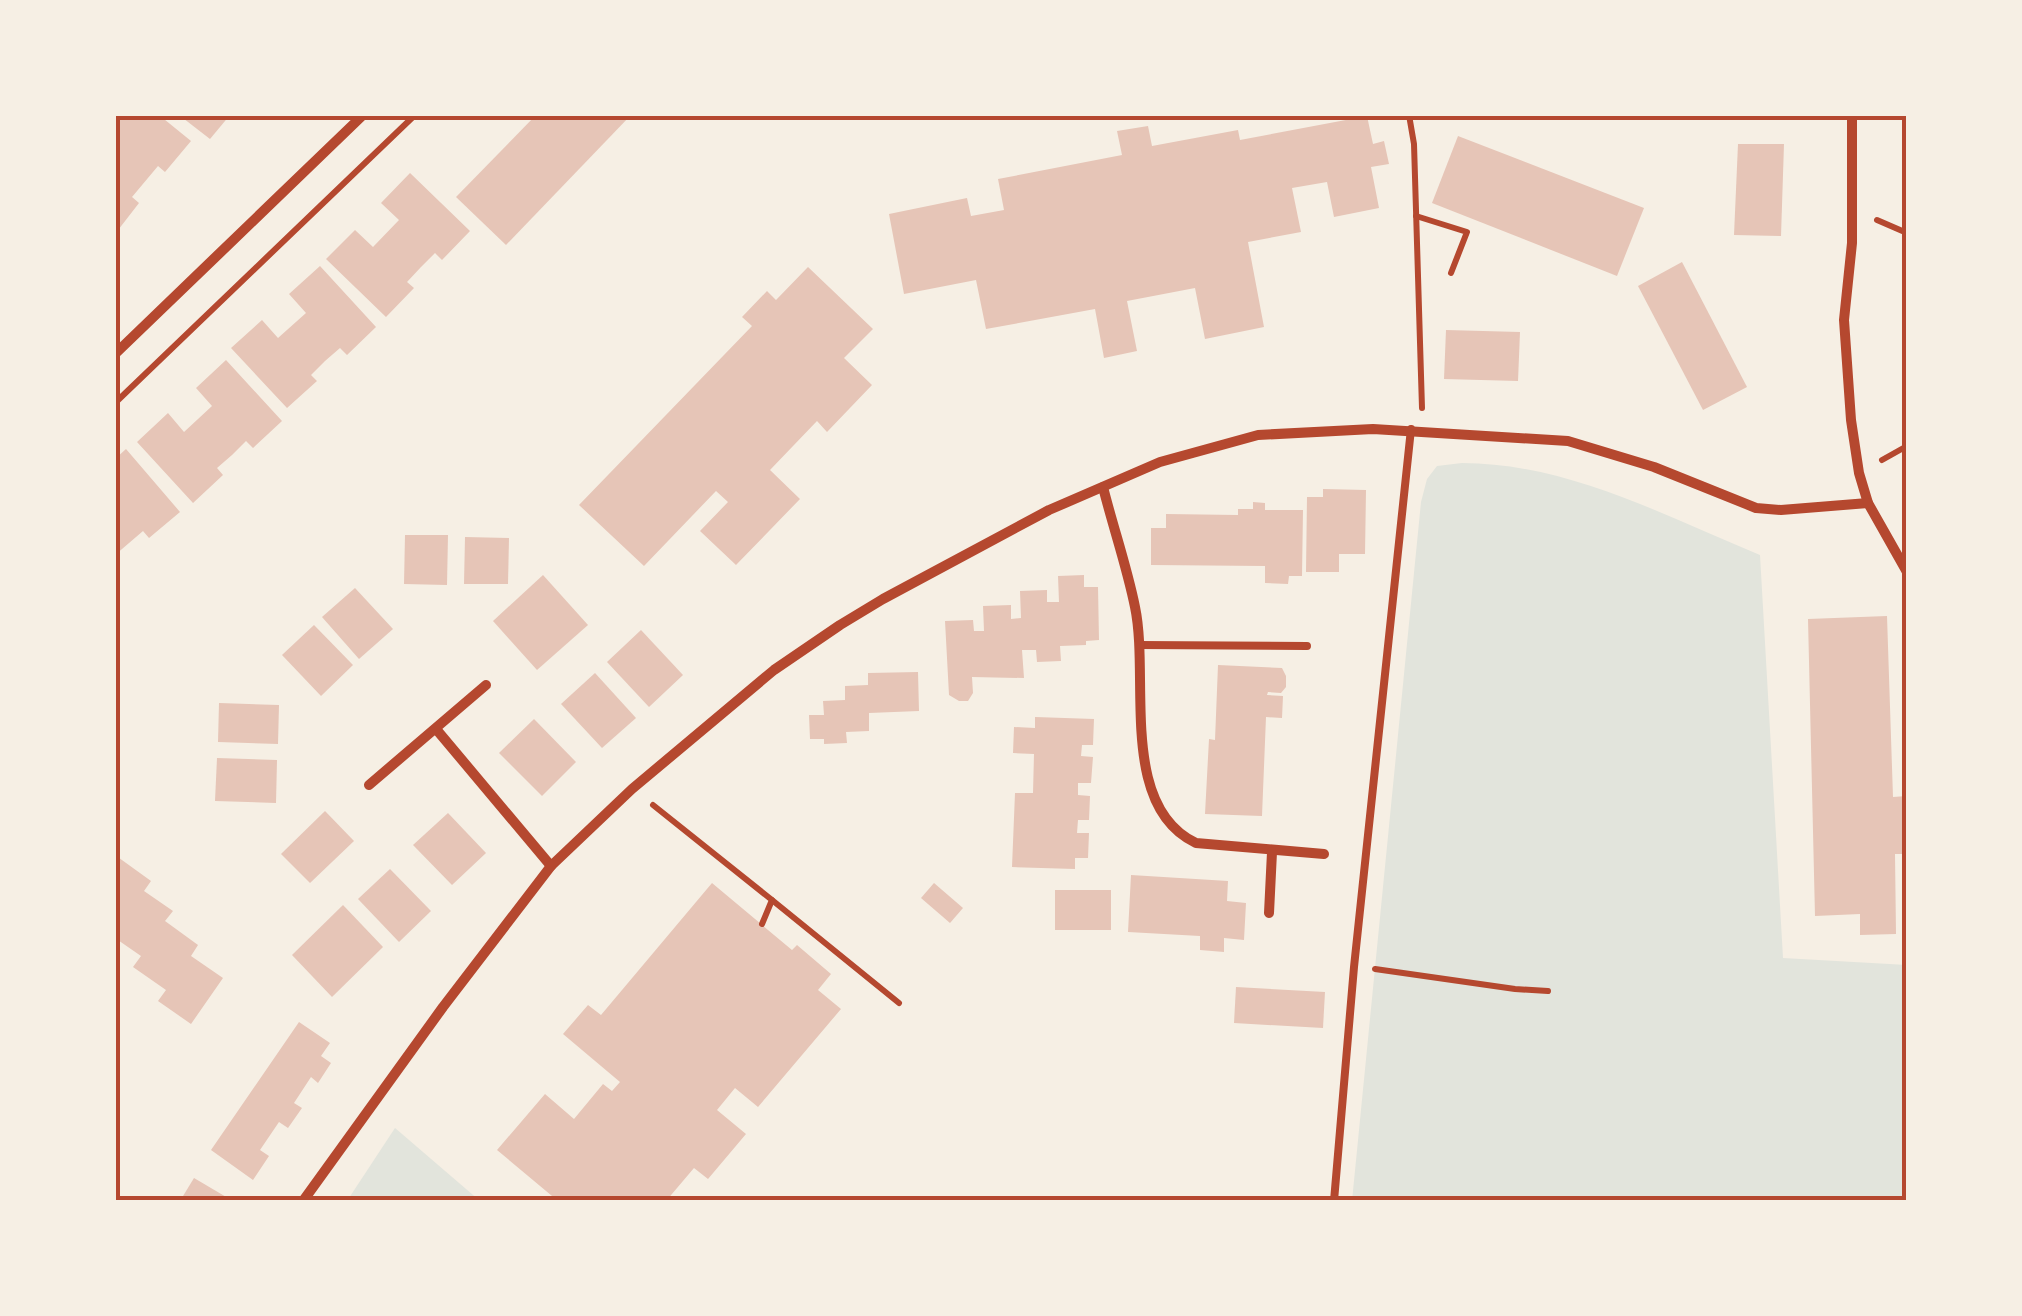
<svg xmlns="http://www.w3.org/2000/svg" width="2022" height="1316" viewBox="0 0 2022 1316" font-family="Mulish,sans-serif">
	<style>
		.green { fill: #e2e4dc }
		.building { fill: #e6c5b7 }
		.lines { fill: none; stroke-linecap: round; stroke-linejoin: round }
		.path { stroke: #b5482f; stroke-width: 6 }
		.service { stroke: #b5482f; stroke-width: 8 }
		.minor { stroke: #b5482f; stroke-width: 10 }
		.neatline { fill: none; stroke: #b5482f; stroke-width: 4 }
	</style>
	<rect width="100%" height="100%" fill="#f6efe4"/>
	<g class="green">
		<path d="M1462,463C1566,463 1666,516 1760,555L1783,958L1907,965V1201H1352L1421,502L1427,479L1437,466Z"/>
		<path d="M395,1128L480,1201H347Z"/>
	</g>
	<g class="building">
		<path d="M115,115H159L191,141L165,172L158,166L132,197L139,203L115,234V141L119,136L115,133Z"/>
		<path d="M179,115H230L210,139Z"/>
		<path d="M536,115H631L506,245L456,197Z"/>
		<path d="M1367,116L1373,144L1384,141L1389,164L1371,167L1379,208L1334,217L1327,182L1292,188L1301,232L1248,242L1264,327L1205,339L1195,288L1127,301L1137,351L1104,358L1095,309L986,329L976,280L904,294L889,214L967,198L971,216L1004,210L998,179L1122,155L1117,131L1148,126L1152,146L1238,130L1240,140Z"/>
		<path d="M1458,136L1644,208L1617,276L1432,203Z"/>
		<path d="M1738,144H1784L1781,236L1734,235Z"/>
		<path d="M410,173L470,231L442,260L435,253L421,267L407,282L414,288L386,317L326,259L355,230L373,247L399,220L381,203Z"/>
		<path d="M1682,262L1747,387L1703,410L1638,286Z"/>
		<path d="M320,266L376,327L347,355L340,348L325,361L311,375L317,381L287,408L231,348L262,320L278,338L306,313L289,294Z"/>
		<path d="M808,267L873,329L844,358L872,385L827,432L817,421L770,470L800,499L736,565L700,531L728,502L716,491L644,566L579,505L752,326L742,317L767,291L776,300Z"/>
		<path d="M1446,330L1520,332L1518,381L1444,379Z"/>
		<path d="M226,360L282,421L253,448L246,441L232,455L217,468L223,475L193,503L137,442L168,413L184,432L212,406L196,388Z"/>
		<path d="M126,449L180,512L149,538L143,531L115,555V459Z"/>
		<path d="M1323,489L1366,490L1365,554H1339V572H1306L1307,497H1323Z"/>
		<path d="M1253,502L1265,503V510H1303L1302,576H1289L1288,584L1265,583V566L1151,565V528H1166V514L1238,515V509H1253Z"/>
		<path d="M405,535H448L447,585L404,584Z"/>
		<path d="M465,537L509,538L508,584H464Z"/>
		<path d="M543,575L588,625L537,670L493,621Z"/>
		<path d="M1084,575V587H1098L1099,640L1086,641V645L1060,646L1061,661L1037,662L1036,650H1022L1024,678L972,677L973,693L968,701H959L949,695L945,621L973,620L974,631H984L983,606L1011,605V619L1021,618L1020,591L1047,590V602H1059L1058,576Z"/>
		<path d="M355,588L393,629L359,659L322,617Z"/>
		<path d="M1887,616L1893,797L1907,796V854H1895L1896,934L1860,935V914L1815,916L1808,619Z"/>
		<path d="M314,625L353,665L321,696L282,655Z"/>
		<path d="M641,630L683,675L649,707L607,662Z"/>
		<path d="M1218,665L1282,668L1286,676V687L1281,693L1268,692L1267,695L1283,696L1282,718L1266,717L1262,816L1205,814L1209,739L1215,740Z"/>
		<path d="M918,672L919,711L869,713V731L846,732L847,743L824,744V739H810L809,715H824L823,701L845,700V686L868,685V673Z"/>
		<path d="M595,673L636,718L602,748L561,704Z"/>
		<path d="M219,703L279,705L278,744L218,742Z"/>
		<path d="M1035,717L1094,719L1093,745H1082L1081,756L1093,757L1091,783H1078V795L1090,796L1089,820H1078L1077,833H1089L1088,858H1075V869L1012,867L1015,793H1033L1034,754L1013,753L1014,727L1035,728Z"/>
		<path d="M534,719L576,762L542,796L499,753Z"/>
		<path d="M217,758L277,760L276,803L215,801Z"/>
		<path d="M325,811L354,841L310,883L281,854Z"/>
		<path d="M448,813L486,853L452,885L413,845Z"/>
		<path d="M115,855L151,881L144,891L173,911L165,921L198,945L191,956L223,978L191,1024L158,1001L166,990L133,967L141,956L115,938Z"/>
		<path d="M390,869L431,911L399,942L358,899Z"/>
		<path d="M1131,875L1228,881L1227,901L1246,903L1244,940L1224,938V952L1200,950V936L1128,932Z"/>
		<path d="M712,883L792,950L797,945L831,974L818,990L841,1009L758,1107L735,1088L717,1110L746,1134L708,1179L694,1168L666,1201H558L497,1150L545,1094L574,1119L603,1084L612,1091L620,1082L563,1034L588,1005L601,1015Z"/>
		<path d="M934,883L963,908L950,923L921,898Z"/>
		<rect x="1055" y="890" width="56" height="40"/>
		<path d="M343,905L383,947L332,997L292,955Z"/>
		<path d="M1236,987L1325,992L1323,1028L1234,1023Z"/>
		<path d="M299,1022L330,1043L321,1056L331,1063L318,1083L311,1077L294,1103L302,1108L288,1128L279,1122L260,1150L269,1156L253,1180L211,1150Z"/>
		<path d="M194,1178L233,1201H180Z"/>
	</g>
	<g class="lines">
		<g class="path">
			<path d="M1409,115L1414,144L1422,408"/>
			<path d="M1416,216L1467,232L1451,273"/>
			<path d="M1877,220L1907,233"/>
			<path d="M115,403L415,115"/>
			<path d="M1882,460L1907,446"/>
			<path d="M653,805L772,900L762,924"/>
			<path d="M772,900L899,1003"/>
			<path d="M1375,969L1515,989L1548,991"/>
		</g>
		<g class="service">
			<path d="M1139,645L1307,646"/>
			<path d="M1334,1201L1354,967L1411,429"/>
		</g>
		<g class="minor">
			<path d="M1852,115V243L1844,320L1851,420L1859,473L1868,503L1907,572"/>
			<path d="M115,354L363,115"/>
			<path d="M1103,487C1113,527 1127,567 1135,607C1150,678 1118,806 1196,843L1324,854"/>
			<path d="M436,729L551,866"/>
			<path d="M369,785L486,685"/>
			<path d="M1269,913L1272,852"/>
			<path d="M303,1201L443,1007L551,866L632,789L774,670L840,625L883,599L1049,510L1160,462L1258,435L1373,429L1568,441L1654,467L1756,508L1781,510L1868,503"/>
		</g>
	</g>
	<rect width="2022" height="1316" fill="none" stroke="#f6efe4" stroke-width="235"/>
	<rect x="118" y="118" width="1786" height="1080" class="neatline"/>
</svg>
